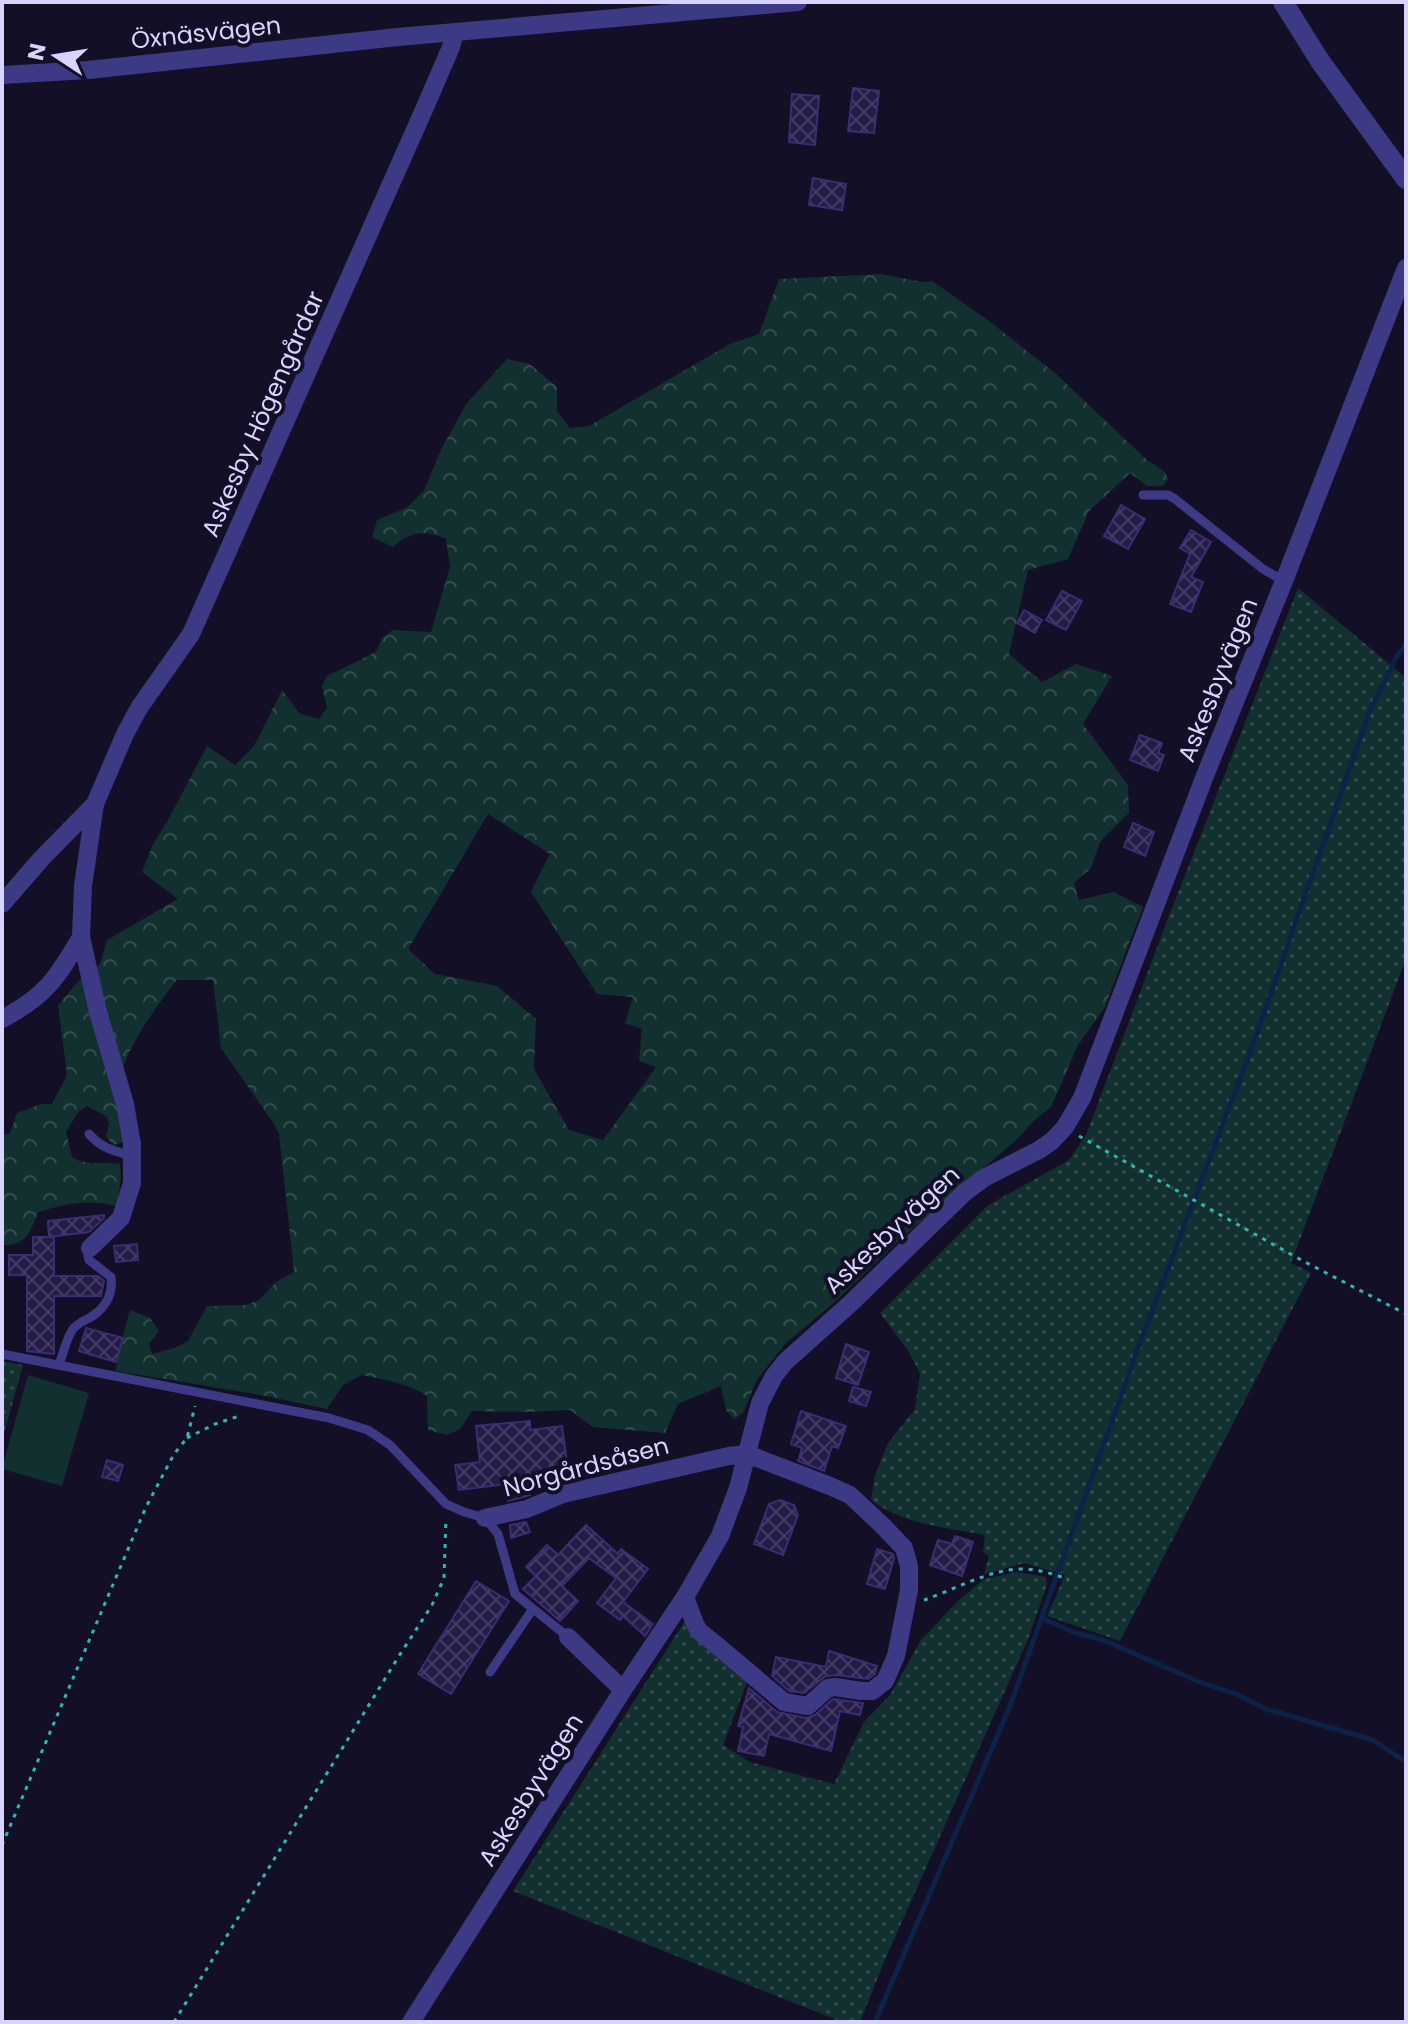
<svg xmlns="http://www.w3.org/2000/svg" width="1408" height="2024" viewBox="0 0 1408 2024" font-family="Poppins,sans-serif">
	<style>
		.grass { fill: url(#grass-dots) }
		.forest { fill: url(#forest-crowns); fill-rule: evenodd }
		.garden { fill: #12302f }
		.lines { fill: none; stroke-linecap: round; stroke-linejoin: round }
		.stream { stroke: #0c2248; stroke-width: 5 }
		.building { fill: url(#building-cross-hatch); stroke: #3b2d73; stroke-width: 2 }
		.path { stroke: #2fb8b0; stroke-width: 3; stroke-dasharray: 4 6; stroke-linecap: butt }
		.service { stroke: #3d3a85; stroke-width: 9 }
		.minor { stroke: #3d3a85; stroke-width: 18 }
		.tertiary { stroke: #3d3a85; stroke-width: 20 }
		.labels { text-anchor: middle; stroke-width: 8; stroke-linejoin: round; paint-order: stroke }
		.street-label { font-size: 24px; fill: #d9d4ff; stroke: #130f26 }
	</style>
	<defs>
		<pattern id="grass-dots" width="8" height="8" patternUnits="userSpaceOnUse" patternTransform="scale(2)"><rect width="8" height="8" fill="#12302f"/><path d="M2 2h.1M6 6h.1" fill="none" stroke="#344d4e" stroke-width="1.8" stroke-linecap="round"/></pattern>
		<pattern id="forest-crowns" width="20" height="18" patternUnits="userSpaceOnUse" patternTransform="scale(2)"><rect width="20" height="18" fill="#12302f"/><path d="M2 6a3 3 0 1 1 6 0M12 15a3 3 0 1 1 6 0" fill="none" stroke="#344d4e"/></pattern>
		<pattern id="building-cross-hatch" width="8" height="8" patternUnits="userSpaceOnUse" patternTransform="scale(2)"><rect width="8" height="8" fill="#241b47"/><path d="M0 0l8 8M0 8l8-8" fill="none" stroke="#433b63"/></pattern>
	</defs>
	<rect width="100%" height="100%" fill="#130f26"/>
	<g class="grass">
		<path d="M1298,588L1406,678V959L1291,1263L1311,1273L1120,1641L1047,1616L1065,1575L1024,1563L984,1574L989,1556L983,1552L985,1535C945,1527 904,1525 871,1500L875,1475L888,1443L915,1409L920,1373L907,1349L880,1313L987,1206L1069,1160L1086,1135L1167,921Z"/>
		<path d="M2,1361L23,1365L2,1441Z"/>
		<path d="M1017,1572L1046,1577L1047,1585L1028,1639L884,1962L860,2022H842L513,1891L685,1621L749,1677L723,1745L750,1762L834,1784L864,1722L890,1695L921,1640L958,1601L984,1579Z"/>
	</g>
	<path class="forest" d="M881,274L922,282L932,281L989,321L1055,373L1146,459L1165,472L1168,479L1163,486H1147L1130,473L1089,511L1068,559L1028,570L1009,654L1042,682L1076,664L1112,676L1083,724L1128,785L1129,813L1100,842L1091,868L1074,883L1079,900L1113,892L1143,907L1105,1007L1078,1045L1051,1107L1036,1119L1015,1141L904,1236L836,1301L785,1344L757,1380L743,1413L734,1419L726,1410L721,1386L678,1404L665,1433L593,1427L570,1410L530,1412L472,1411L460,1429L447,1435L428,1430L427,1396C408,1383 384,1380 362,1375L343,1385L327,1409L266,1396L116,1371L118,1354L130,1310L150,1318L159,1331L149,1344L152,1354L177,1347L188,1341L207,1306L246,1305L259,1300L276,1282L294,1272L279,1134L274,1124L221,1048L213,980H177C157,1005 122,1053 119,1085C118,1102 123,1125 125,1142L113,1145L106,1136L109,1124L107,1117L87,1106L78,1112L66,1132L72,1157C87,1167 103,1161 120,1164L121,1177L117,1206C85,1199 69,1203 38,1212C30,1232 27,1246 2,1245V1135L10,1133L17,1113L41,1104H52L67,1075L58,1005L82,977L100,964L107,940L178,899L142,872L152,846L167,822L207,746L235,765L254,746L282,690L299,713L319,719L327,708L322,686L327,676L376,652L382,638L393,630L431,632L450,567L446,539C424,530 411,531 393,547L372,537L377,520L406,508L424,491L441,450L466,404L507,359L530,364L557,387V411L570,428L589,426L730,344L759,334L779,279ZM488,814L550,854L531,892L597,994L633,997L625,1023L642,1029L639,1061L656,1067L603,1140L569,1130L534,1069L536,1019L497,986L435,974L408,949Z"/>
	<path class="garden" d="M28,1375L89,1393L62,1486L2,1469Z"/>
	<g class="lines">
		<g class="stream">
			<path d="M1041,1618L1076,1633L1103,1640L1197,1681L1236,1694L1266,1709L1373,1740L1406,1762"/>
			<path d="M875,2022L1010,1706L1141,1340L1252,1047L1369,713L1397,656L1406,645"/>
		</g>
	</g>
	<g class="building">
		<path d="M853,88L879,91L874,133L848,131Z"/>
		<path d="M792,94L819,96L815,145L789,142Z"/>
		<path d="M813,178L846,184L842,210L809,205Z"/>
		<path d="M1121,505L1145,519L1128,549L1104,536Z"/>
		<path d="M1191,530L1211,542L1191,577L1203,582L1191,612L1170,604L1190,554L1180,548Z"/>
		<path d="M1062,591L1082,601L1066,630L1046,620Z"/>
		<path d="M1024,610L1042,620L1035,633L1017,623Z"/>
		<path d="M1140,735L1162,743L1158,753L1164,755L1158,771L1130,760Z"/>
		<path d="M1133,823L1154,832L1145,856L1124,847Z"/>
		<path d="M104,1215V1218L89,1232L49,1237L48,1221Z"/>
		<path d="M33,1237H54V1276H98L104,1281L101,1296H54V1354L27,1351V1275H9V1255H33Z"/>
		<path d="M137,1244L138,1260L116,1262L114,1246Z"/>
		<path d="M86,1328L123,1338L116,1362L79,1351Z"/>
		<path d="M846,1344L869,1352L858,1385L836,1378Z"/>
		<path d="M853,1387L871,1392L866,1406L849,1401Z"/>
		<path d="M801,1411L846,1426L838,1448L832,1446L824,1471L798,1461L802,1448L791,1444Z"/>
		<path d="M530,1421V1430L562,1426L569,1476L528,1482L530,1495L508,1501L506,1484L459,1490L455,1465L480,1462L476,1426Z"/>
		<path d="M107,1460L123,1465L118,1481L102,1477Z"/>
		<path d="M780,1500L794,1505L798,1515L783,1555L754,1544L769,1504Z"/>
		<path d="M526,1522L530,1532L511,1538L510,1525Z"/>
		<path d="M586,1525L618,1554L621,1549L648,1569L623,1602L653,1624L645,1636L623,1616L620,1620L597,1603L616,1578L589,1558L562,1586L578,1601L560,1621L523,1589L536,1576L526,1567L547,1545L558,1555Z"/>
		<path d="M955,1536L973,1542L962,1576L930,1565L938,1540L952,1544Z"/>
		<path d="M877,1549L893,1554L894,1558L885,1589L867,1584Z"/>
		<path d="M476,1581L509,1601L451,1694L418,1674Z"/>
		<path d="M829,1651L877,1666L875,1674L868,1679L837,1675L826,1676L804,1693L789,1691L772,1676L776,1657L826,1667Z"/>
		<path d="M749,1688L777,1712L806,1718L815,1715L833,1699L863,1703L860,1715L840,1711L831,1751L769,1734L764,1756L738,1751L743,1727L738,1726Z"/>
	</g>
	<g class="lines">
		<g class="path">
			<path d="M1079,1136L1303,1261L1406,1314"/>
			<path d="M187,1438L215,1424L242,1415"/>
			<path d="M924,1600C953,1590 989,1570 1019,1569C1036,1568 1052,1574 1068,1579"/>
			<path d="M2,1845L146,1507L174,1454L187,1438L195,1406"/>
			<path d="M174,2022L399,1656L432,1605L444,1578L446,1518"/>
		</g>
		<g class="service">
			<path d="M1143,495H1168L1175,499L1263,569L1284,581"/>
			<path d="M89,1134C101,1148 114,1151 132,1156"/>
			<path d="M2,1354L329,1418L368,1430L390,1445L446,1504L464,1512L485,1518L498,1534L515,1594L568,1637"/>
			<path d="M59,1365C63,1354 66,1339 73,1329C78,1322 87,1320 94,1315C107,1306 113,1292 111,1277L89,1260L88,1256L90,1248"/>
			<path d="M490,1672L532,1610"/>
		</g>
		<g class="minor">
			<path d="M2,75L88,70L398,37L798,2"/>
			<path d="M2,904L42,858L95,804L125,734L139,708L191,634L426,105L451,47L455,32"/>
			<path d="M2,1019C46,996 57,978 81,937"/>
			<path d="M90,1248L121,1218L132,1183V1144L125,1104L98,1012L81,937L83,886L95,804"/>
			<path d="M485,1518L527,1509L563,1494L729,1456L747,1454L830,1486L850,1495L883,1526L904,1548L909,1566V1590L896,1656L885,1681L872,1691H861L836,1687L828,1688L808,1706L784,1702L714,1643L699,1631L695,1624L685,1597"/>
			<path d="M568,1637L623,1690"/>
			<path d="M411,2022L623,1690L685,1597L720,1536L738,1488L760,1403L774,1376L785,1362L851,1303L964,1193L984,1178L1039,1150L1052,1141L1065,1127L1082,1098L1206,773L1284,581L1406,268"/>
		</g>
		<path class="tertiary" d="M1283,2L1320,61L1406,179"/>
	</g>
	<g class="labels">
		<g class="street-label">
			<text transform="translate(206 33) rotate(-6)" y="8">Öxnäsvägen</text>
			<text transform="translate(263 414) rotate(-66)" y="8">Askesby Högengårdar</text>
			<text transform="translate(1218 680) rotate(-68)" y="8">Askesbyvägen</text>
			<text transform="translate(892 1230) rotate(-43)" y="8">Askesbyvägen</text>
			<text transform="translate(586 1467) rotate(-15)" y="8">Norgårdsåsen</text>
			<text transform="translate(531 1790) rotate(-58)" y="8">Askesbyvägen</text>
		</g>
	</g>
	<rect width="1408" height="2024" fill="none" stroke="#d9d4ff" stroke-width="8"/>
	<g transform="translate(56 56) rotate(282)" stroke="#130f26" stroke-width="6" paint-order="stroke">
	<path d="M0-6L14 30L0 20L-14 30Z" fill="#d9d4ff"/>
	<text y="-12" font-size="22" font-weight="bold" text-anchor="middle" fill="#d9d4ff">N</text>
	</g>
</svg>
